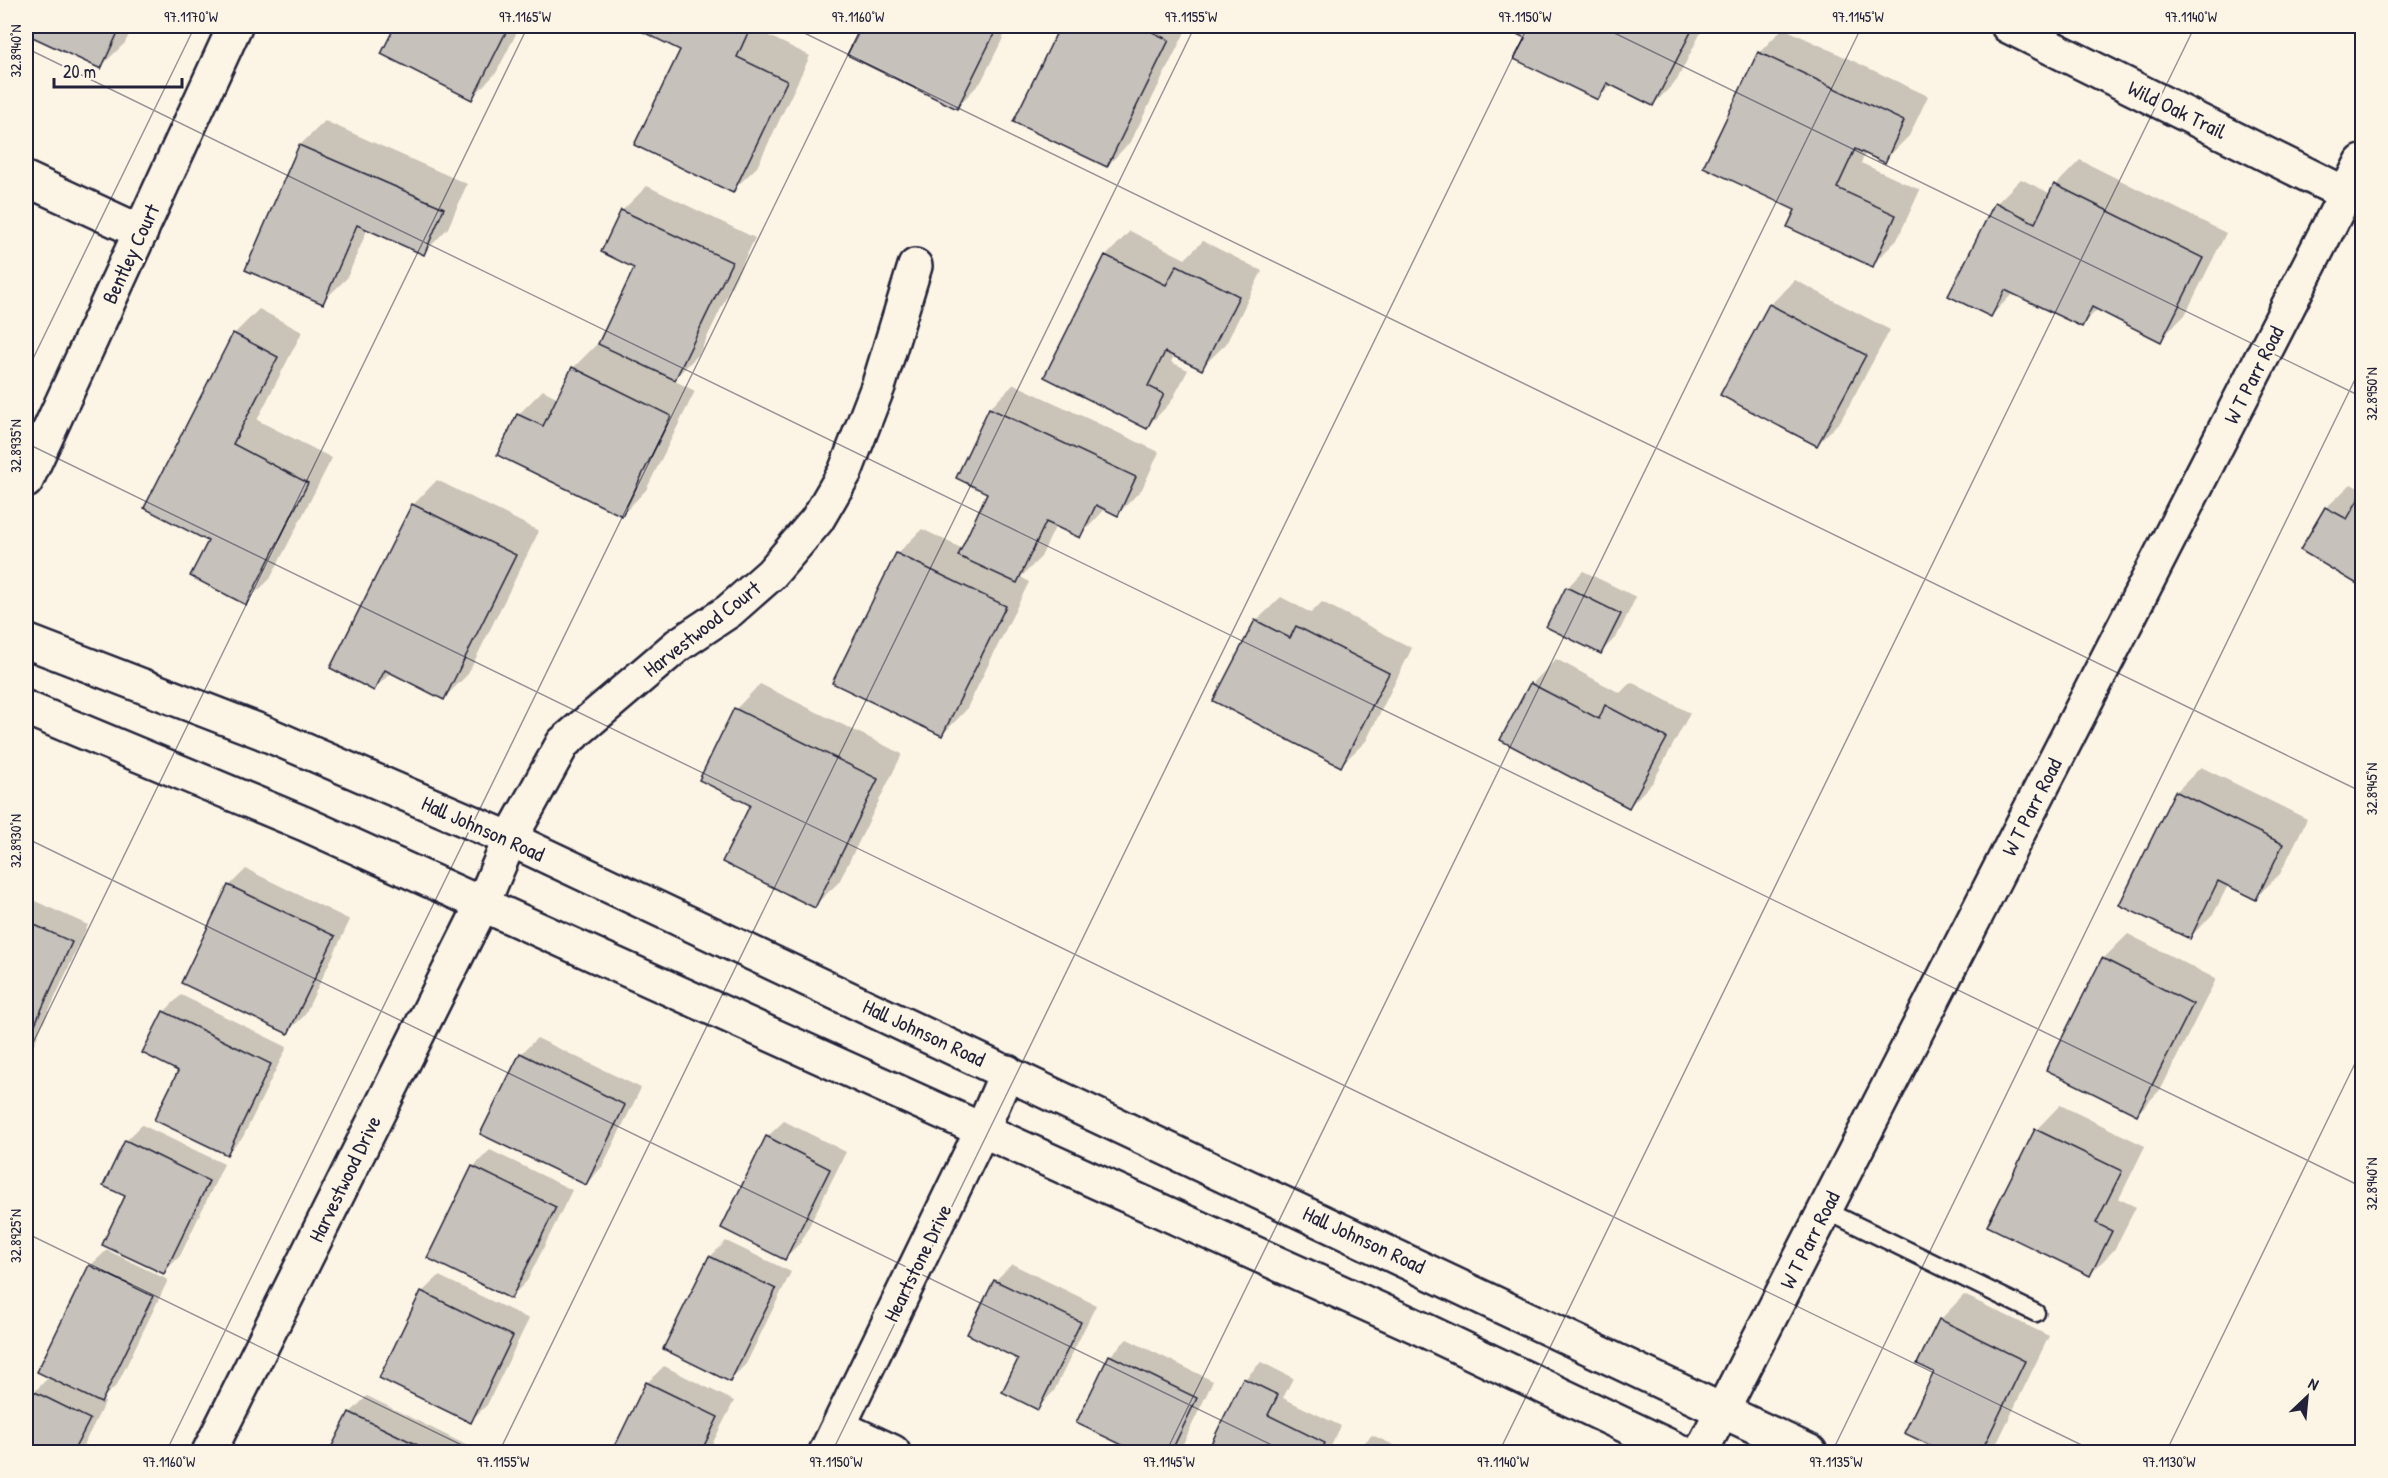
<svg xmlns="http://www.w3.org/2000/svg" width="2388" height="1478" viewBox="0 0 2388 1478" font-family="'Patrick Hand',sans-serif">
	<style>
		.shadow { fill: #0003 }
		.building { fill: #c6c1bb; stroke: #22223b; stroke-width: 1.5 }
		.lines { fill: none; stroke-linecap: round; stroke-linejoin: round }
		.service-casing { stroke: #22223b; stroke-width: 21 }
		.minor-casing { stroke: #22223b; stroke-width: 38 }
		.secondary-casing { stroke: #22223b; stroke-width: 38 }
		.service { stroke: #fcf5e5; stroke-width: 16 }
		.minor { stroke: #fcf5e5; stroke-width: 33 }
		.secondary { stroke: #fcf5e5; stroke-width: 33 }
		.ticks { fill: none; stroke: #22223b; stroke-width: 1.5; stroke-opacity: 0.45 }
		.labels { text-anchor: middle; stroke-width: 4.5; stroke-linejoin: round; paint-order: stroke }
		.street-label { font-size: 21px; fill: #22223b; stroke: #fcf5e5 }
		.neatline { fill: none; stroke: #22223b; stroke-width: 2 }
		.ticks-label { font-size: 15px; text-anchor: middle; fill: #22223b }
	</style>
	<rect width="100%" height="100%" fill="#fcf5e5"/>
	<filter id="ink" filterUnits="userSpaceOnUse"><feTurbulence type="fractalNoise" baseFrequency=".0167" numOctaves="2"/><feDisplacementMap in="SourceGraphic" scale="12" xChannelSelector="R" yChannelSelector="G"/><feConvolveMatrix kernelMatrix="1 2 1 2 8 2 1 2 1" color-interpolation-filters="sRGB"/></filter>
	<g filter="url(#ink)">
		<g class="shadow">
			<path d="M26,26H133L125,43L100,67L26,32Z"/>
			<path d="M397,26H520L496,73L472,98L383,54Z"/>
			<path d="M647,26H764L761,32L810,56L757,167L732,191L682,49L645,31Z"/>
			<path d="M863,26H1009L981,82L957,107L849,54Z"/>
			<path d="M1062,26H1188L1131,141L1107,166L1015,121Z"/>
			<path d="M1504,26H1704L1677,80L1653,105L1612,84L1598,99L1527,37Z"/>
			<path d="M1783,28L1928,96L1909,136L1884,161L1866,152L1861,163L1920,190L1897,240L1872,265L1797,210L1759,53Z"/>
			<path d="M325,121L467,184L448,228L424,253L368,228L347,278L322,302L247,269L300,145Z"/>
			<path d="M2080,160L2226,233L2185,315L2160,340L2098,309L2081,326L2014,292L1991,316L1997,203L2021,179L2051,194L2056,185Z"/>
			<path d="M647,186L755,238L699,354L673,380L695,391L646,490L622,515L518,415L543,390L558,398L573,368L598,343L600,345L636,268L622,211Z"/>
			<path d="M1130,231L1185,259L1203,241L1262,271L1226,344L1201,368L1174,355L1171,362L1188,370L1171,402L1147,427L1106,256Z"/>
			<path d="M1795,280L1890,330L1841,420L1817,445L1770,305Z"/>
			<path d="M259,309L302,332L257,420L332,458L270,579L245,603L210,540L234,334Z"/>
			<path d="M1014,384L1159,452L1142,489L1118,514L1106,508L1080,536L1056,525L1041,557L1021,577L1029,582L966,710L942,735L834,682L897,554L922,529L963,549L989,492L958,478L990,408Z"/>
			<path d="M437,480L539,531L468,674L444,698L392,672L374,689L413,505Z"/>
			<path d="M2351,484L2362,490V585L2302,550L2326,508Z"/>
			<path d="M1583,571L1636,597L1617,636L1601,652L1567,588Z"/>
			<path d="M1281,597L1311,613L1322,602L1412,648L1366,741L1341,765L1256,621Z"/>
			<path d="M1556,659L1620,693L1631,682L1690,713L1653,782L1629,807L1502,740L1532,684Z"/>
			<path d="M760,684L902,754L839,882L814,906L752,804L701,779L736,709Z"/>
			<path d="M2201,767L2307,819L2280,874L2255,898L2228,885L2214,913L2190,937L2176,792Z"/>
			<path d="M246,869L350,920L304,1016L287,1032L229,886Z"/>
			<path d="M26,897L88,925L33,1046L26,1053Z"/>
			<path d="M2128,934L2216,979L2161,1089L2137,1114L2048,1069L2103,959Z"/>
			<path d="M181,995L287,1047L243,1137L226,1154L180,1070L144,1053L164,1012Z"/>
			<path d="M537,1038L641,1088L602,1167L586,1184L521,1054Z"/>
			<path d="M2060,1105L2145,1146L2119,1199L2136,1207L2114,1250L2090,1274L2036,1130Z"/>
			<path d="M784,1121L846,1152L801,1242L785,1258L767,1137Z"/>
			<path d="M142,1125L224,1164L180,1256L164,1272L126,1141Z"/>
			<path d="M490,1150L572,1190L527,1281L511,1297L473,1167Z"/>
			<path d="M726,1241L791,1272L746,1364L730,1380L710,1257Z"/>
			<path d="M107,1250L168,1280L117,1385L101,1400L105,1402L80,1452H26V1410L34,1392L50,1376L90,1266Z"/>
			<path d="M1012,1264L1096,1305L1054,1391L1038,1408L995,1281Z"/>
			<path d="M439,1276L529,1319L487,1405L470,1421L422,1292Z"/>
			<path d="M1964,1295L2049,1336L1998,1441L1986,1452H1947L1906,1433L1936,1371L1940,1320Z"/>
			<path d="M1127,1339L1213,1381L1181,1448L1176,1452H1140L1078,1422L1110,1356Z"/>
			<path d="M1261,1362L1293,1378L1283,1398L1341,1426L1328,1452H1209L1245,1379Z"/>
			<path d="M664,1366L734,1401L708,1452H613L647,1383Z"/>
			<path d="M367,1396L468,1446L465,1452H331L350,1413Z"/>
			<path d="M1372,1435L1409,1452H1355Z"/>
		</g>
		<g class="building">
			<path d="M26,26H121L101,69L26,34Z"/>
			<path d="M395,26H509L472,100L381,54Z"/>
			<path d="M646,26H751L737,57L787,81L733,193L634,145L680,50L643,32Z"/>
			<path d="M862,26H998L957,109L847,55Z"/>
			<path d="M1060,26H1140L1169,40L1107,167L1013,122Z"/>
			<path d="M1501,26H1694L1653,106L1607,83L1598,100L1514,59L1525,38Z"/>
			<path d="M1758,52L1904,121L1885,163L1855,149L1837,188L1896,215L1873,267L1787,227L1795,210L1703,167Z"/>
			<path d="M299,145L444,208L424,255L357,225L323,304L245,270Z"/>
			<path d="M2054,184L2203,258L2161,342L2092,307L2082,327L2005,290L1991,317L1948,296L1995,202L2035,223Z"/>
			<path d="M621,210L732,262L675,380L598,344L634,268L601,252Z"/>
			<path d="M1105,255L1166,285L1177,265L1239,296L1202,370L1165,352L1148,386L1164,394L1147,429L1044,377Z"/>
			<path d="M1769,304L1866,355L1817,446L1720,395Z"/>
			<path d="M233,333L278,357L233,444L308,483L246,605L190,576L208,541L144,508Z"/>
			<path d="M572,367L671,416L622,516L497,455L517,414L543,426Z"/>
			<path d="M989,408L1136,477L1118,516L1096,505L1080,538L1046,522L1017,583L958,556L987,493L956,478Z"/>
			<path d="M2362,493V587L2300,550L2325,507L2347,519Z"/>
			<path d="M412,504L516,555L444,700L385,670L374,691L330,668Z"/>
			<path d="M896,553L1006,606L942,736L832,683Z"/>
			<path d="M1566,587L1621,614L1601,654L1546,627Z"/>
			<path d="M1255,620L1290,638L1296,626L1389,673L1341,767L1213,701Z"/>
			<path d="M1530,683L1599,719L1605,705L1667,738L1629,808L1500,740Z"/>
			<path d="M734,708L878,779L815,908L722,862L750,805L699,780Z"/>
			<path d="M2175,791L2283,844L2256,900L2218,881L2190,939L2119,905Z"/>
			<path d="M228,885L335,936L288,1034L181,983Z"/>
			<path d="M26,921L72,942L26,1044Z"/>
			<path d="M2102,958L2193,1004L2137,1115L2046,1070Z"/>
			<path d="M163,1011L271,1064L227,1155L154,1120L178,1071L142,1053Z"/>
			<path d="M520,1053L625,1105L586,1185L480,1134Z"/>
			<path d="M2035,1129L2122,1171L2096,1223L2112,1231L2090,1276L1987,1226Z"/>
			<path d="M766,1136L830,1169L785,1260L721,1228Z"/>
			<path d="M125,1140L209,1181L164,1274L102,1245L125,1196L103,1186Z"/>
			<path d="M472,1166L556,1207L511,1299L427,1258Z"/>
			<path d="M709,1256L776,1289L730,1382L663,1349Z"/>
			<path d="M89,1265L153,1296L101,1403L37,1372Z"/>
			<path d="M994,1280L1081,1322L1038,1410L1002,1392L1018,1359L967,1334Z"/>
			<path d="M421,1291L513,1336L471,1423L379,1378Z"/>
			<path d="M1939,1319L2025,1361L1981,1452H1944L1904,1433L1934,1372L1917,1364Z"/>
			<path d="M1109,1355L1197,1398L1171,1452H1137L1076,1423Z"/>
			<path d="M1243,1378L1278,1395L1268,1415L1325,1443L1321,1452H1207Z"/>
			<path d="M646,1382L718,1417L701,1452H612Z"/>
			<path d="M33,1391L90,1419L73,1452H26V1407Z"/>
			<path d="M349,1412L432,1452H329Z"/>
		</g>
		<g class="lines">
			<defs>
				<path id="service" d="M1825,1210L2036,1313"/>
				<g id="minor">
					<path d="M2008,26L2346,194"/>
					<path d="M26,179L141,232"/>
					<path d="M26,481L235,26"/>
					<path d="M839,1427L893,1452"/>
					<path d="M209,1452L482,905L510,839L563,743L678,645L729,611L771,574L817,520L845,472L879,384L915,266"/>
					<path d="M826,1452L982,1130L1007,1072"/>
					<path d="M1701,1452L2362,162"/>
				</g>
				<g id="secondary">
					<path d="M26,641L262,732L510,839L1810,1452"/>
					<path d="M26,708L305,824L1420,1328L1681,1452"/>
				</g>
			</defs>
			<use href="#service" class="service-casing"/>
			<use href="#minor" class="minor-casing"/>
			<use href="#secondary" class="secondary-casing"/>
			<use href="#service" class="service"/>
			<use href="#minor" class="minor"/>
			<use href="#secondary" class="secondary"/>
		</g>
	</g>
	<path class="ticks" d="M790,26L2362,792M1600,26L2362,397M26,48L2362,1187M26,373L195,26M26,443L2096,1452M26,838L1286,1452M26,1057L528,26M26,1233L476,1452M166,1452L862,26M499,1452L1195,26M832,1452L1528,26M1166,1452L1862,26M1499,1452L2195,26M1832,1452L2362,365M2166,1452L2362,1049"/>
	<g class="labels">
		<g class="street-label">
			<text transform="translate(2177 110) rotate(26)" y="7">Wild Oak Trail</text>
			<text transform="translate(131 254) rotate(-65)" y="7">Bentley Court</text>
			<text transform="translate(2254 375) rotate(-63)" y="7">W T Parr Road</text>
			<text transform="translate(702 629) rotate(-38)" y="7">Harvestwood Court</text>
			<text transform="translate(2032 807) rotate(-63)" y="7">W T Parr Road</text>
			<text transform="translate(483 829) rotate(24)" y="7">Hall Johnson Road</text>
			<text transform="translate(924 1033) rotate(25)" y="7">Hall Johnson Road</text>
			<text transform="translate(345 1179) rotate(-64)" y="7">Harvestwood Drive</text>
			<text transform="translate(1364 1240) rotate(25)" y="7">Hall Johnson Road</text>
			<text transform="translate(1810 1240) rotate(-63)" y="7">W T Parr Road</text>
			<text transform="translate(918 1263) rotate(-64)" y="7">Heartstone Drive</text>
		</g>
	</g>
	<rect width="2388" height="1478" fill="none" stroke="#fcf5e5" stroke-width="66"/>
	<g transform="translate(2307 1397) rotate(26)" stroke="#fcf5e5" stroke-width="4.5" paint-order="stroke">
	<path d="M0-4.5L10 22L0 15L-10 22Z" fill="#22223b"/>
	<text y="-9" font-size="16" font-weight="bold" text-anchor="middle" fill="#22223b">N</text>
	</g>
	<path d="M54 78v9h128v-9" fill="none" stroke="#22223b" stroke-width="3"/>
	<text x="63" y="78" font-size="18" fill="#22223b" stroke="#fcf5e5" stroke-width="4.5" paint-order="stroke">20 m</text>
	<rect x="33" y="33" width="2322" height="1412" class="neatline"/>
	<g class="ticks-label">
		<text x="191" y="22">97.1170°W</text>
		<text x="525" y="22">97.1165°W</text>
		<text x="858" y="22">97.1160°W</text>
		<text x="1191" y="22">97.1155°W</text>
		<text x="1525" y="22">97.1150°W</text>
		<text x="1858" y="22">97.1145°W</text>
		<text x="2191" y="22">97.1140°W</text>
		<text transform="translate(16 51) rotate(-90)" y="5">32.8940°N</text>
		<text transform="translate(2372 394) rotate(-90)" y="5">32.8950°N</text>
		<text transform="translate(16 446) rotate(-90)" y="5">32.8935°N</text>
		<text transform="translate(2372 789) rotate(-90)" y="5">32.8945°N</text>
		<text transform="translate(16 841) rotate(-90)" y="5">32.8930°N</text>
		<text transform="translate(2372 1184) rotate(-90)" y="5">32.8940°N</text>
		<text transform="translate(16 1236) rotate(-90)" y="5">32.8925°N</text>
		<text x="169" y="1467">97.1160°W</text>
		<text x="503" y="1467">97.1155°W</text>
		<text x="836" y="1467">97.1150°W</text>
		<text x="1169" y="1467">97.1145°W</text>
		<text x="1503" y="1467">97.1140°W</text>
		<text x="1836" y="1467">97.1135°W</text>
		<text x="2169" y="1467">97.1130°W</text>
	</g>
</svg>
